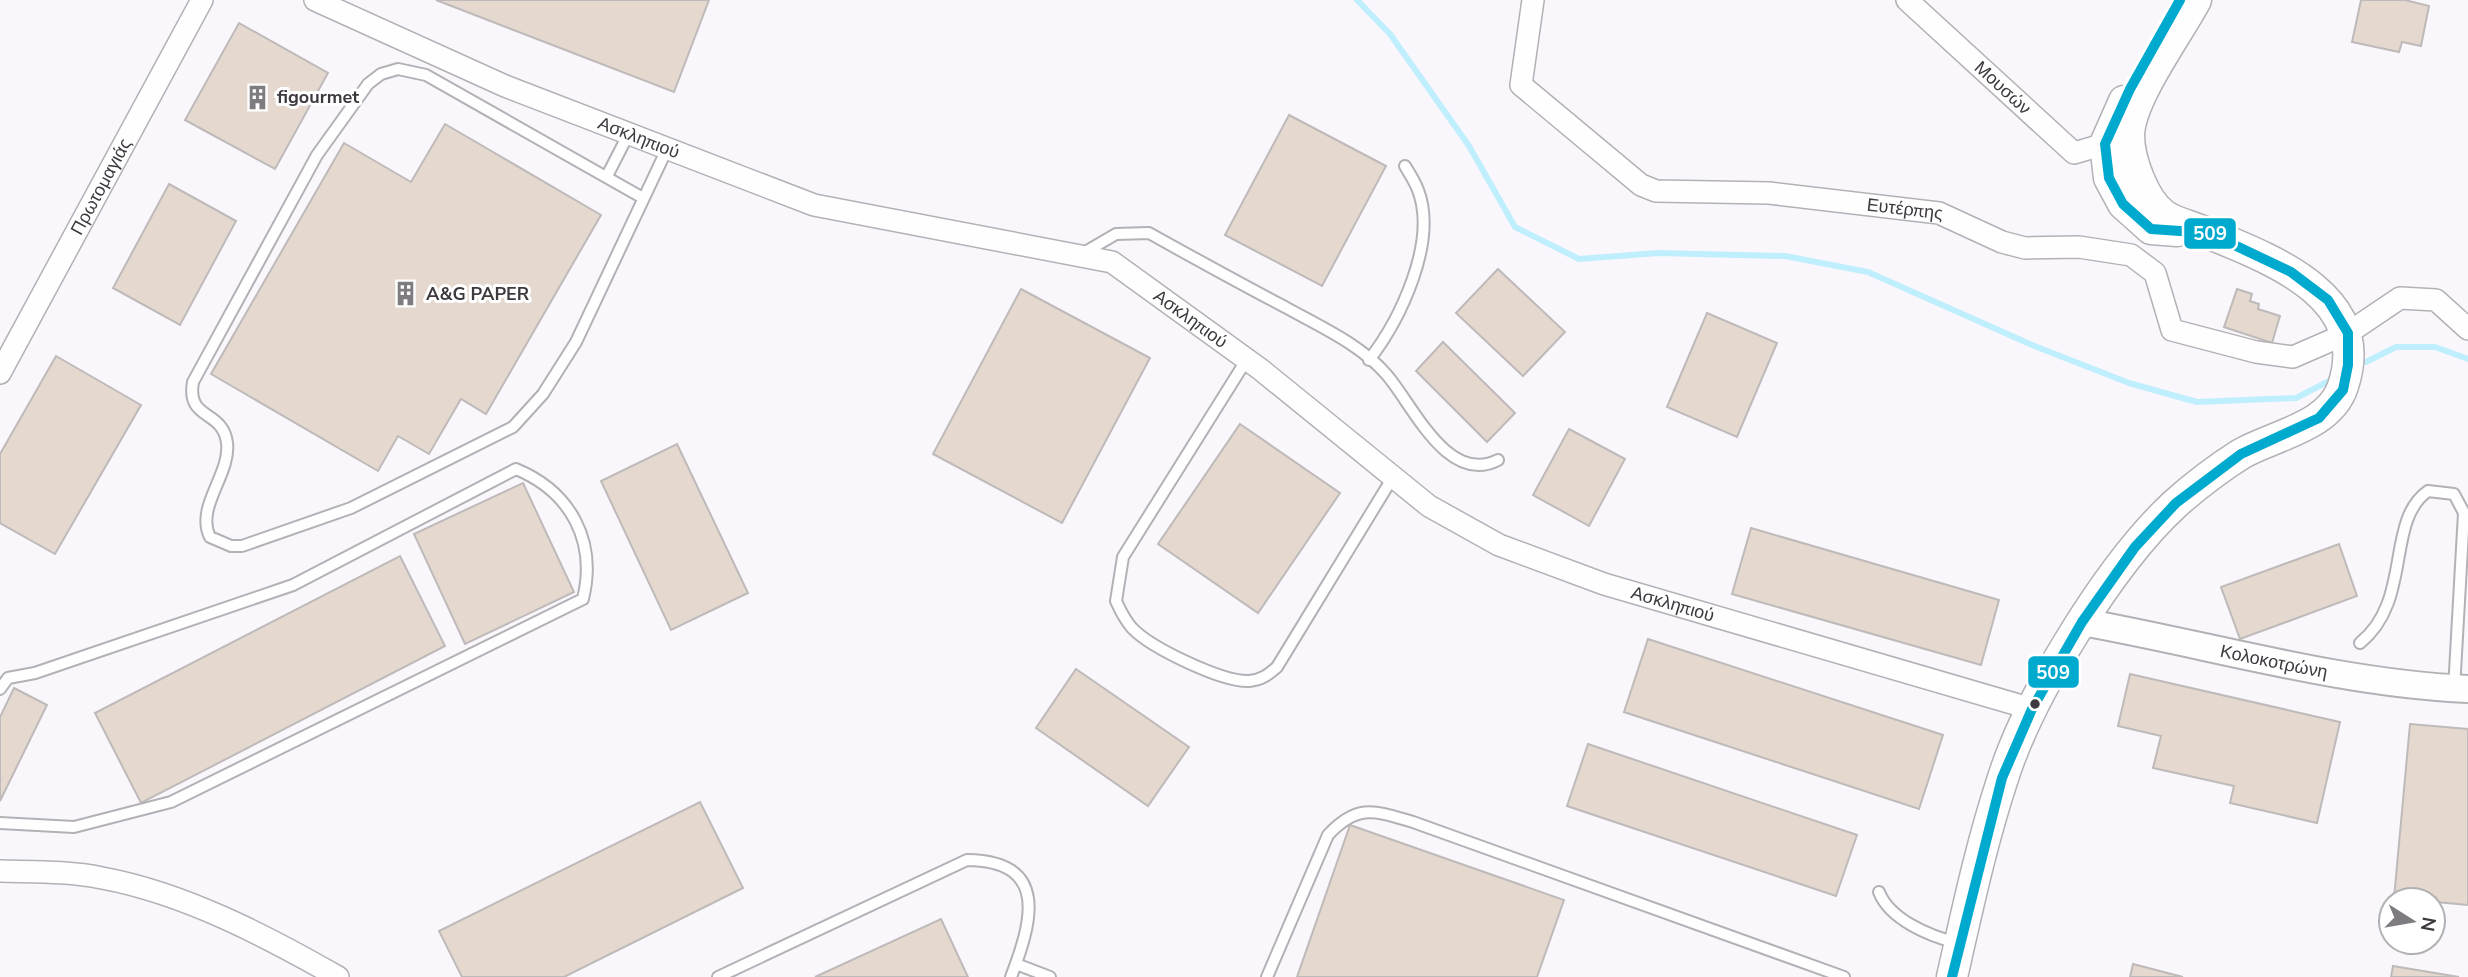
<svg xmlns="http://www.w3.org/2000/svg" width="2468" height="977" viewBox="0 0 2468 977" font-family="'Nunito Sans',sans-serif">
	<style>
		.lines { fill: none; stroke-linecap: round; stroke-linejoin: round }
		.stream { stroke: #bfeefd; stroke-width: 6 }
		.building { fill: #e4d8cf; stroke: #bebaba; stroke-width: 2 }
		.service-casing { stroke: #b4b1b6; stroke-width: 14 }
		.minor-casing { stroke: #b4b1b6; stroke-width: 24 }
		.tertiary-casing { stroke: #b4b1b6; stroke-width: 30 }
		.secondary-casing { stroke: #b4b1b6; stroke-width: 33 }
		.service { stroke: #fefeff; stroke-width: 10 }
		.minor { stroke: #fefeff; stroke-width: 21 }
		.tertiary { stroke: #fefeff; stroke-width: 26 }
		.secondary { stroke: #fefeff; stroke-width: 30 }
		.bus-1-casing { stroke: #fff; stroke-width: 16 }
		.bus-1 { stroke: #00a9ce; stroke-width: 10 }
		.bus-dot { fill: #3d393f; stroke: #fff; stroke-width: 2.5 }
		.labels { text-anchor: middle; stroke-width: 6; stroke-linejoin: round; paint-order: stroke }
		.street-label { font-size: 18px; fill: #3d393f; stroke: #fff }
		.poi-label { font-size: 18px; font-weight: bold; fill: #3d393f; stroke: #fff; text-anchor: start }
		.line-badge { stroke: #fff; stroke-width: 2.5 }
		.badge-label { font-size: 19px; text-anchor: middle; font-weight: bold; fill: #fff }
	</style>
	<rect width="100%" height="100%" fill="#faf7fc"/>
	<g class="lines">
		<g class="stream">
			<path d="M1357,0L1390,34L1469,146L1515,227L1579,259L1658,253L1785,256L1868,272L2032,345L2129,383L2197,402L2296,398L2333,379"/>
			<path d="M2366,362L2396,347H2435L2468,359"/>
		</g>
	</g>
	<g class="building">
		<path d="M436,0H709L674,92Z"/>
		<path d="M2361,0H2405L2429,6L2421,46L2402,42L2399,52L2352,42Z"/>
		<path d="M239,23L328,73L275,169L185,120Z"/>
		<path d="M1289,115L1386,166L1322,286L1225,235Z"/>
		<path d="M445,124L601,215L486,414L461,399L429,454L398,436L378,471L211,374L344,143L411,182Z"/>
		<path d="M169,184L236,221L180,325L113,288Z"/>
		<path d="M1498,269L1565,332L1523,376L1456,313Z"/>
		<path d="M1021,289L1150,358L1062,523L933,454Z"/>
		<path d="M2237,289L2252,294L2250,301L2259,304L2258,309L2280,316L2272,343L2224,327Z"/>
		<path d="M1707,313L1777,343L1737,437L1667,407Z"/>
		<path d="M1443,342L1515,413L1487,442L1416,371Z"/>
		<path d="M56,356L141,405L55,554L0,523V454Z"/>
		<path d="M1240,424L1340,493L1258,613L1158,544Z"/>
		<path d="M1569,429L1625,459L1589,526L1533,495Z"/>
		<path d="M677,444L748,593L671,630L601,481Z"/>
		<path d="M523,483L574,592L465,644L414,534Z"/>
		<path d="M1751,528L1999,600L1981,665L1732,594Z"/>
		<path d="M2339,544L2357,596L2240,639L2221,587Z"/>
		<path d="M400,556L445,646L141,803L95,713Z"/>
		<path d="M1648,639L1943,735L1919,809L1624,712Z"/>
		<path d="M1076,669L1189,747L1148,806L1036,728Z"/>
		<path d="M2130,674L2340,722L2317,823L2230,803L2234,786L2153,768L2161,736L2118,726Z"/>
		<path d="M14,688L47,705L0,801V717Z"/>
		<path d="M2410,724L2468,729V905L2394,898Z"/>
		<path d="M1588,744L1857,835L1836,896L1567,806Z"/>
		<path d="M700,802L743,888L564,977H462L439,931Z"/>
		<path d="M1350,825L1564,900L1537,977H1297Z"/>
		<path d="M941,919L968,977H815Z"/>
		<path d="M2133,964L2183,977H2130Z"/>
		<path d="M2393,966L2459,977H2391Z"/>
	</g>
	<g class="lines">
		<defs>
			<g id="service">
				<path d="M607,176L628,135"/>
				<path d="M643,198L426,75L398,69L381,74L368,84L317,155L193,382C186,421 223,409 227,443C231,474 195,507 210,537L231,546H242L351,508L513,427L543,394L576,342L667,149"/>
				<path d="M1080,255L1116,234L1149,233C1194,258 1239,283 1285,307C1319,326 1360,344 1386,374C1412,403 1447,486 1498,460"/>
				<path d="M1247,359L1123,557L1116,601C1120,610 1125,620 1132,628C1151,648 1222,682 1249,681C1261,680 1268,675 1277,667L1393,477"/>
				<path d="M1369,360C1400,320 1438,242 1418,190C1415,182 1410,174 1405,166"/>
				<path d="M2360,643C2413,600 2385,521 2428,491L2454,494L2464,513L2454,689"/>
				<path d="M0,689L8,678L35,673L293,585L516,469C571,492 597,541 583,599L171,802L74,827L0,823"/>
				<path d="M1879,892C1890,920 1930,936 1957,943"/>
				<path d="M1016,964L1050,977"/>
				<path d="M718,977L967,860C1050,861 1032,922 1011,977"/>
				<path d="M1267,977L1328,835C1358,803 1375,811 1413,822L1844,977"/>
			</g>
			<g id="minor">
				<path id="s1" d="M315,0L505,86L814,205L1112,262L1260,369L1429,506L1499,545L1604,584L2032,709"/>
				<path id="s2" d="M1533,0L1521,85L1641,185L1656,191L1769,193L1939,213L2002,242L2025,248L2079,247L2131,255L2155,273L2172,330L2256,352L2293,357L2348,333L2400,298L2436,300L2468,329"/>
				<path id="s3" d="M1907,0L2074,153L2105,144"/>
				<path id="s4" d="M0,373L202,0"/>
				<path d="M0,871C34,872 68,871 102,878C184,893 266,936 338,977"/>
			</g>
			<g id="tertiary">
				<path id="s5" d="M2082,622C2211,645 2336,683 2468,689"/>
			</g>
			<g id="secondary">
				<path d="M2124,101L2105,144L2109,178L2123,204L2151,229L2177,231"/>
				<path d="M1952,977C1967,911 1981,845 2002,781C2028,697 2111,563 2175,504C2194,487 2219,468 2241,454C2274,435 2330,427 2343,386C2373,296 2271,259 2205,232C2192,226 2175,223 2164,215C2144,201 2129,159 2129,135C2130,98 2178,34 2196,0"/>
			</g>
		</defs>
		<use href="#service" class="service-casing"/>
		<use href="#minor" class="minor-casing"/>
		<use href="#tertiary" class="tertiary-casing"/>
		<use href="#secondary" class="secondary-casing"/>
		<use href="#service" class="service"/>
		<use href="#minor" class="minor"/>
		<use href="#tertiary" class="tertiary"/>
		<use href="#secondary" class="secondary"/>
		<defs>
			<path id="bus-1" d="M1952,977L2002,778L2032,709L2082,622L2135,547L2176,503L2241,454L2319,418L2343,390L2348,365V333L2328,300L2291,272L2209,233L2151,229L2123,204L2109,178L2105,144L2130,89L2180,0"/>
		</defs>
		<use href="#bus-1" class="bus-1-casing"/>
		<use href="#bus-1" class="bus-1"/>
	</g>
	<defs>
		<symbol id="building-bare" viewBox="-9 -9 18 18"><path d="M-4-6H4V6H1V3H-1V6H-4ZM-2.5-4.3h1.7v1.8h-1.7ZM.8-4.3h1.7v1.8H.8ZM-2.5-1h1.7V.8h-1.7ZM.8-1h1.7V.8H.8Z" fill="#7f7c81" stroke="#fff" stroke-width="2.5" paint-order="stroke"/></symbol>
	</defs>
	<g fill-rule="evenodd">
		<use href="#building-bare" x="240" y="80" width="35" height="35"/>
		<use href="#building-bare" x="388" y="276" width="35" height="35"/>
	</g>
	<circle class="bus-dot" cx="2035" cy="704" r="6"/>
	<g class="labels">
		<g class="street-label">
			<text dy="6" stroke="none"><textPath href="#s3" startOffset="130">Μουσών</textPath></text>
			<text dy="6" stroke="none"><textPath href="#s1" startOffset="352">Ασκληπιού</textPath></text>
			<text dy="6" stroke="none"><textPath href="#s4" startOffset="212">Πρωτομαγιάς</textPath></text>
			<text dy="6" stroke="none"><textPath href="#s2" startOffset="508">Ευτέρπης</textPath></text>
			<text dy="6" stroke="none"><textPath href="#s1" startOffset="940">Ασκληπιού</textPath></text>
			<text dy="6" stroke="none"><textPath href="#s1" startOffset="1507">Ασκληπιού</textPath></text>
			<text dy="6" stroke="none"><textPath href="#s5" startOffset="196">Κολοκοτρώνη</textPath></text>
		</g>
		<g class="poi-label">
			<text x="277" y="103">figourmet</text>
			<text x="426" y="300">A&amp;G PAPER</text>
		</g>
	</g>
	<g class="line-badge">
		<rect x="2183" y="217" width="54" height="33" rx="7" fill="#00a9ce"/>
		<rect x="2027" y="655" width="53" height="34" rx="7" fill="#00a9ce"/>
	</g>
	<g class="badge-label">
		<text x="2210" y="240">509</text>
		<text x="2053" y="679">509</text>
	</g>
	<g transform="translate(2412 921) rotate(101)"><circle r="33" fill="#ffffff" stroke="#b1b0b2" stroke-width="2"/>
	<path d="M0-5L12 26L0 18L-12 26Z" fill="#7f7c81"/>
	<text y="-10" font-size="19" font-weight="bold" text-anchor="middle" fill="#3d393f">N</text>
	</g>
</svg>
